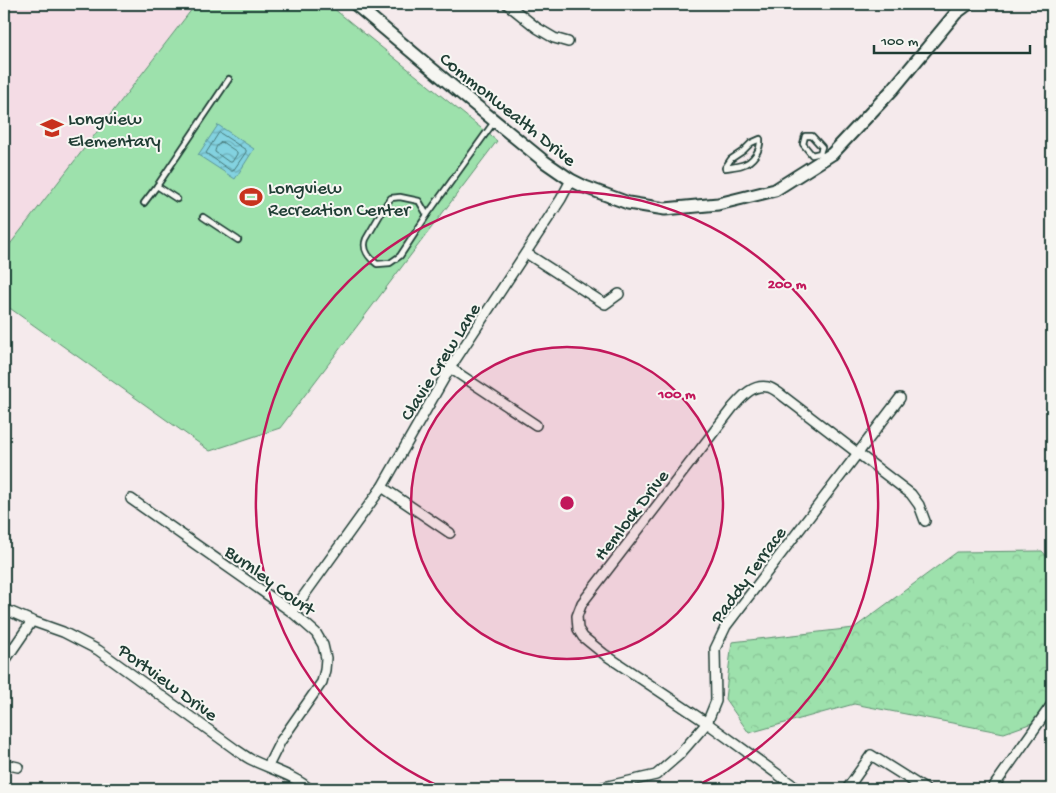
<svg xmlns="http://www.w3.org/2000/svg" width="1056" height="793" viewBox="0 0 1056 793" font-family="'Gochi Hand',sans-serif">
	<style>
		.built { fill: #f4dce5 }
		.grass { fill: #9de1ac; stroke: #5e8f70 }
		.forest { fill: url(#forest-crowns); stroke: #5e8f70 }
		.water { fill: url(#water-waves); stroke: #5b969b }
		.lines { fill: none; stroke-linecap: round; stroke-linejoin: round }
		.shore { stroke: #477979; stroke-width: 1 }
		.service-casing { stroke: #1f3d34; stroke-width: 8 }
		.minor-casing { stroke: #1f3d34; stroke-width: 12 }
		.tertiary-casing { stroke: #1f3d34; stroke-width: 15 }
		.service { stroke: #f6f6f2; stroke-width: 4.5 }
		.minor { stroke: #f6f6f2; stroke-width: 9 }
		.tertiary { stroke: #f6f6f2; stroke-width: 11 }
		.ring { fill: none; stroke: #c2185b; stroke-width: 2.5 }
		.labels { text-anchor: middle; stroke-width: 4; stroke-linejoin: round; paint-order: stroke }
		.street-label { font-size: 19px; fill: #1f3d34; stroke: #f6f6f2 }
		.poi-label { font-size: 19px; fill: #1f3d34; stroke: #f6f6f2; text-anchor: start }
		.centre { fill: #c2185b; stroke: #f6f6f2; stroke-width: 2.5 }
		.ring-label { font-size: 15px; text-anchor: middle; font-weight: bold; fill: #c2185b; stroke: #f6f6f2; stroke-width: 4; stroke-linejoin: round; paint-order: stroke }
	</style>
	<defs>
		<pattern id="forest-crowns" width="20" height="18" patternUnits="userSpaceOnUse" patternTransform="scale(1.25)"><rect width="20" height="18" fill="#9de1ac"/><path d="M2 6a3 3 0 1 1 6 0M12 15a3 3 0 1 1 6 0" fill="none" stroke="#87c295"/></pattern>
		<pattern id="water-waves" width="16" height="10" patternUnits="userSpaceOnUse" patternTransform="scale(1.25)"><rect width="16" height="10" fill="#83d2e0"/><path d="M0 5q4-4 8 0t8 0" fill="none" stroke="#6bacb6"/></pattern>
	</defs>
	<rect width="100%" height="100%" fill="#f5eaec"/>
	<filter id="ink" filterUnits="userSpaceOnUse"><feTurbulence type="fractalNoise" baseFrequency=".02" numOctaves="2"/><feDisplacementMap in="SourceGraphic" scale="10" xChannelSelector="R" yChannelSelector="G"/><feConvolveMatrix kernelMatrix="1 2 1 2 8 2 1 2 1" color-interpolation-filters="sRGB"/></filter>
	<g filter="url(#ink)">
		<path class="built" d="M4,4H196L4,252Z"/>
		<path class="grass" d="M196,4H328L497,141L280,428L210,451L4,304V252Z"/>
		<path class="forest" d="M1042,551L1052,562V716L1004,733L854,704L749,733L725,699L732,642L854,628L957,552Z"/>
		<path class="water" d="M218,125L254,149L235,179L198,155Z"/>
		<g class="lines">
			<g class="shore">
				<path d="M220,133L246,150V152L233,171H231L206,153L218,134Z"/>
				<path d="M222,142L237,152V154L232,162H229L215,152C215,148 219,142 222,142Z"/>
			</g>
			<defs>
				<g id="service">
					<path d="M760,139C761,150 753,162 742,165C736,167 730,167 725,168L731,159L743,151L751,143Z"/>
					<path d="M820,153L812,155L803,144L805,136H812L822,147L820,153L824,158"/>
					<path d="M400,197L419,201L427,215L400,256L390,263L377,264C369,258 362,249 366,239L387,203L391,198Z"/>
					<path d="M177,199L157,186L229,79"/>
					<path d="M144,203L157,186"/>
					<path d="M427,215L494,122"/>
					<path d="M203,217L238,240"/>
				</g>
				<g id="minor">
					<path d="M507,4L537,28L554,38L568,42"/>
					<path d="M526,253L605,304L619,294"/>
					<path d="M450,368L536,425"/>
					<path d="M382,487L450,533"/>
					<path d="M131,499L292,612L316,633L323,645L326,658L325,670L322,682L280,742L268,766"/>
					<path d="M4,609L32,621L63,632L98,650L235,749C241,753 246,757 252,760C268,768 298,777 309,789"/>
					<path d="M292,612L382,487L450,368L561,199L571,180"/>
					<path d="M4,662L32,621"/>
					<path d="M4,764L18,767"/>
					<path d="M595,789L656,775L679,755L707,723L716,701L715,649L726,626L900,398"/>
					<path d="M798,789L707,723L604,654L583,637L578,629L577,616L582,603L733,407C742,397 752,384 768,387C772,388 776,391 779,393L911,494L919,505L925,521"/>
					<path d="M847,789L871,755L925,789"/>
					<path d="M992,789L1052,704"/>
				</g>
				<path id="tertiary" d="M355,4L463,95L545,162L571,180L585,187L628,203L665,209L718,204L775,190L832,154L893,89L956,13L968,4"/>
			</defs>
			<use href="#service" class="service-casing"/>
			<use href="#minor" class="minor-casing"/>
			<use href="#tertiary" class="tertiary-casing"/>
			<use href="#service" class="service"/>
			<use href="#minor" class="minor"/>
			<use href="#tertiary" class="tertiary"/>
		</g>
	</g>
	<circle cx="567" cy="503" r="156" fill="#c2185b" fill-opacity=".12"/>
	<g class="ring">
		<circle cx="567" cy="503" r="156"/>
		<path d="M443 788A311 311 0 1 1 691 788"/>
	</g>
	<defs>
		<symbol id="school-bare" viewBox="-9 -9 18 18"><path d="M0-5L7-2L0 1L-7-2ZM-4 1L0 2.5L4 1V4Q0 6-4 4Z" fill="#c8321e" stroke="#f6f6f2" stroke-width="2.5" paint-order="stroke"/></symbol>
		<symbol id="stadium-bare" viewBox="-9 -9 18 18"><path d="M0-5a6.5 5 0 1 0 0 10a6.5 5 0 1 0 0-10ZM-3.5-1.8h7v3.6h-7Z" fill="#c8321e" stroke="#f6f6f2" stroke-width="2.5" paint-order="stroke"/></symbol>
	</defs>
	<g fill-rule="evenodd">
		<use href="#school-bare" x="36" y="112" width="32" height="32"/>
		<use href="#stadium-bare" x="235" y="181" width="32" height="32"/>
	</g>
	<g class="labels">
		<g class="street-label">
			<text transform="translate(509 108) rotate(39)" y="7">Commonwealth Drive</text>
			<text transform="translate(439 361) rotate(-58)" y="7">Clavie Crew Lane</text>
			<text transform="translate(630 514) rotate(-52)" y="7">Hemlock Drive</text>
			<text transform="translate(747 574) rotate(-54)" y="7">Paddy Terrace</text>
			<text transform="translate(271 579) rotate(36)" y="7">Burnley Court</text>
			<text transform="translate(169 681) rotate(36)" y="7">Portview Drive</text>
		</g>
		<g class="poi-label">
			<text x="68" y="124">Longview<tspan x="68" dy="22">Elementary</tspan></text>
			<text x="268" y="193">Longview<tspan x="268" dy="22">Recreation Center</tspan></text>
		</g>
	</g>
	<circle cx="567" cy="503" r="8" class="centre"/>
	<g class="ring-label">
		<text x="787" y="288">200 m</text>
		<text x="677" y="398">100 m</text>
	</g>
	<rect width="1056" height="793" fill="none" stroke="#f6f6f2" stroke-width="20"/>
	<rect x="10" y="10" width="1036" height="773" fill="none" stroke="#1f3d34" stroke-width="2" filter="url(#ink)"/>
	<path d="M874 45v8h156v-8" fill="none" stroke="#1f3d34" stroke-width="2.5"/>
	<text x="881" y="45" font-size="15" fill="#1f3d34" stroke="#f6f6f2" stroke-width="4" paint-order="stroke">100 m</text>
</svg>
